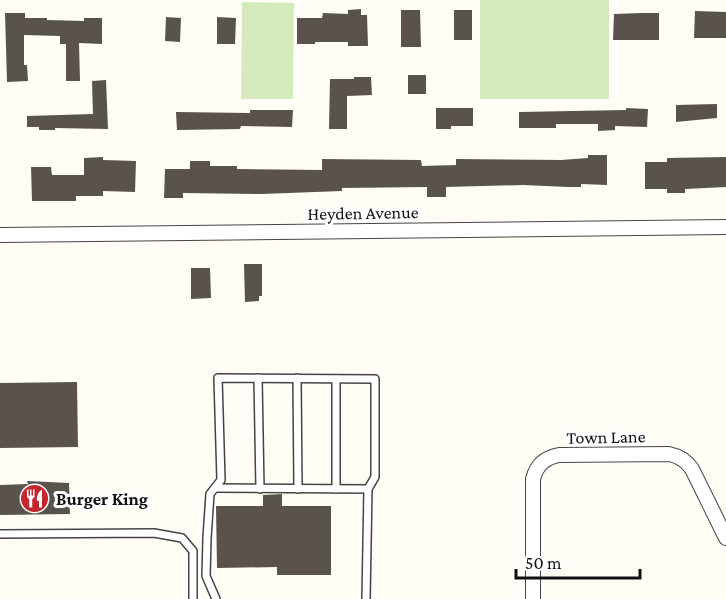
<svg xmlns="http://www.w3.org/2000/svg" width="726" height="599" viewBox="0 0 726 599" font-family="'Crimson Pro',serif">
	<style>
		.green { fill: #d5ebbd }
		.building { fill: #5a524d }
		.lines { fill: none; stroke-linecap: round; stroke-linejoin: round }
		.service-casing { stroke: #444; stroke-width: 10 }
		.minor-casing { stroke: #444; stroke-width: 16 }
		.service { stroke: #fff; stroke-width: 7 }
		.minor { stroke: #fff; stroke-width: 14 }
		.labels { text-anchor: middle; stroke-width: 6; stroke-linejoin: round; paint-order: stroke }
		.street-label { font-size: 18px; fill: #111; stroke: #fff }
		.poi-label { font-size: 18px; font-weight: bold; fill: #111; stroke: #fff; text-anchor: start }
	</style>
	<rect width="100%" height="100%" fill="#fffdf5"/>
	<g class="green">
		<rect x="480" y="0" width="129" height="99"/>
		<path d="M242,2L294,3L293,99H241Z"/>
	</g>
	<g class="building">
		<path d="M361,9V15H367L368,46H348V42H315V44H297V18H322L323,13L348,14V10Z"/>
		<path d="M401,10H420L421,47H401Z"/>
		<rect x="454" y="10" width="18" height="30"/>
		<path d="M695,11L726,12V38H694Z"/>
		<path d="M5,13H25V18H47V20L84,21V18H102V44L79,43L80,81H66V44H60V36L24,35V65H27L28,81L7,82Z"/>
		<path d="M641,13H659V40H613L614,14Z"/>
		<path d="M166,17L181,18L180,42L165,41Z"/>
		<path d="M217,17L236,18L235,44H217Z"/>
		<rect x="408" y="75" width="18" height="19"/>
		<path d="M354,77H371L372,95L347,96V129H329L330,79H354Z"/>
		<path d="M106,80L108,129L55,128V130H39V127H27V116L93,114L92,81Z"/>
		<path d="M717,104V118L676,122V105Z"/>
		<path d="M436,108H473V126H451V129H436Z"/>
		<path d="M626,108L648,109L647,127L615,126V130L598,131V124H556V128H519V112L626,110Z"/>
		<path d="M250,110H293L292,127L241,126L240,129L177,130L176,112L250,113Z"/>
		<path d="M588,155H607V185L581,184V187H568L523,185L446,187V197H427V187L342,188V191L262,194L183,193V198H164L165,169H190V161H210V166H237V169L322,170V159L421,160L422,166L456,165V159L561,160L588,158Z"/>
		<path d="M103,157V160L136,161L135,192L103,191V196H76V201H32L31,167H51L52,175H84V158Z"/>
		<path d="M726,157V187L685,189V193H667V189H645V162H667V158Z"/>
		<path d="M244,264H262V296H259V301L245,302Z"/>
		<path d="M191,268H210L211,298L191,299Z"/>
		<path d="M77,382L78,447L0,448V383Z"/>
		<path d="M27,481L69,483L70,514L0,515V485L28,484Z"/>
		<path d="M282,494V506H331V575H277V567L217,568L216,506H263V495Z"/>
	</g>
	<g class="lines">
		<defs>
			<g id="service">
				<path d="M258,378L260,489"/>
				<path d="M297,378L298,489"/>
				<path d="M336,379V489"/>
				<path d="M215,488L368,489"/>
				<path d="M0,534L154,533L182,538L193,551V599"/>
				<path d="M216,599L206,576L207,538L210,494L221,480L218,378L375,379V477L368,489L366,599"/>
			</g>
			<g id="minor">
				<path d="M0,235L726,227"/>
				<path d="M533,599V479C537,464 545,458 559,455L669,454C679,456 686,460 692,469L726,538"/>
			</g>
		</defs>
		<use href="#service" class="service-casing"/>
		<use href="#minor" class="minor-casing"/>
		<use href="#service" class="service"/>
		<use href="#minor" class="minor"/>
	</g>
	<defs>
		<symbol id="restaurant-disc" viewBox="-11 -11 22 22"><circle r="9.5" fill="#c4262e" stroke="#fff"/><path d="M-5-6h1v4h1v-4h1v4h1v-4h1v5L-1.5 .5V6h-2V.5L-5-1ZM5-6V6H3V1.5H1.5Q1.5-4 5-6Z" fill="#fff"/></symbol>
	</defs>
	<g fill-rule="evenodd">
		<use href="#restaurant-disc" x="18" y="482" width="33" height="33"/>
	</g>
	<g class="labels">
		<g class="street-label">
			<text transform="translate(363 213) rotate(-1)" y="6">Heyden Avenue</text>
			<text transform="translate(606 437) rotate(-1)" y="6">Town Lane</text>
		</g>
		<g class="poi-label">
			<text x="56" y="505">Burger King</text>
		</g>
	</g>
	<path d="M516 569v9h124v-9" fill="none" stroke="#111111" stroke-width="3"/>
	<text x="525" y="569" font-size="18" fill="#111111" stroke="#ffffff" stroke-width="4.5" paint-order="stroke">50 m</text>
</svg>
